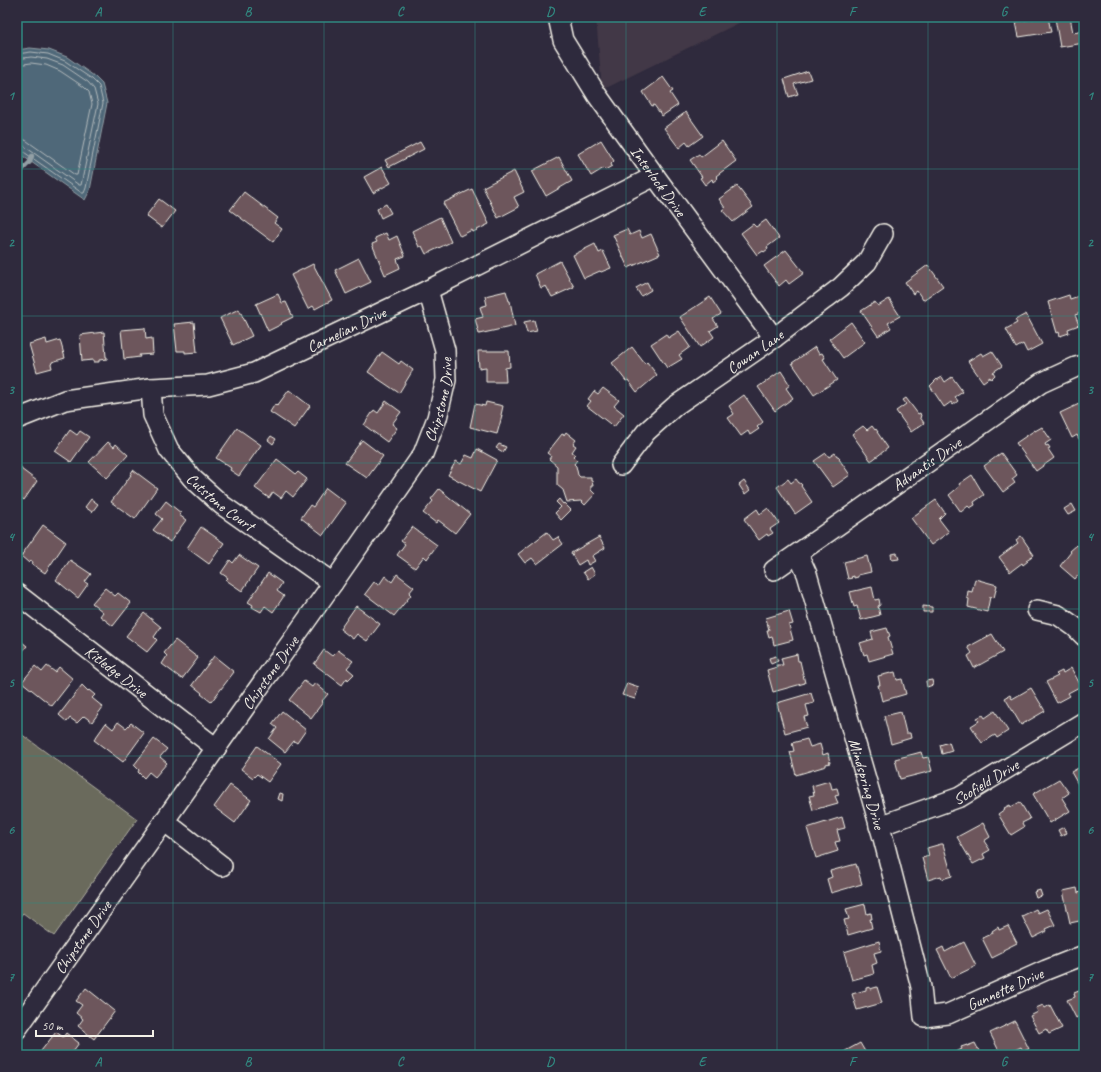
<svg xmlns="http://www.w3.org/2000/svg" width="1101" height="1072" viewBox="0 0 1101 1072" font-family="Caveat,sans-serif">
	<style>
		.built { fill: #423846 }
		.green { fill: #6a6b5c; stroke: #afaea2 }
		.water { fill: #506879; stroke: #929fa5 }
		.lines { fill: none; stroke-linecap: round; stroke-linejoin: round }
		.shore { stroke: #b2babc; stroke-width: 1 }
		.stream { stroke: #929fa5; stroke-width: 4.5 }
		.building { fill: #6d575b; stroke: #f4f1e8 }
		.minor-casing { stroke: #f4f1e8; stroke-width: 22 }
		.minor { stroke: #2f2a3d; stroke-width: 19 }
		.grid { fill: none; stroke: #318880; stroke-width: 1; stroke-opacity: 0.55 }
		.labels { text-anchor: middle; stroke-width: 4; stroke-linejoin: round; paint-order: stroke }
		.street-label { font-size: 16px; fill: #f4f1e8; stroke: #2f2a3d }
		.neatline { fill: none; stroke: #318880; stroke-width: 1.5 }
		.grid-label { font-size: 13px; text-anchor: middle; font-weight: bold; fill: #318880 }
	</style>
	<rect width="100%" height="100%" fill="#2f2a3d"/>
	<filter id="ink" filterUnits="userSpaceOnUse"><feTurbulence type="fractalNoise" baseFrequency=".025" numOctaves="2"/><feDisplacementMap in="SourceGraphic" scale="8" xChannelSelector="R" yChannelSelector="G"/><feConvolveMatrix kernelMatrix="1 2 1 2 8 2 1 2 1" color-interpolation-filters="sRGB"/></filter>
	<g filter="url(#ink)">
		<path class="built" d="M596,17H751L602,90Z"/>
		<path class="green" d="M17,731L137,819L54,936L23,913L17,920Z"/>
		<path class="water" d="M30,48L49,50L67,57L94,76L102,84L107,103L90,190L85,200L17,152V50Z"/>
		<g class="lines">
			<g class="shore">
				<path d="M17,54L31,52L48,54L65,61L92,79L99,86L103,103L86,188L84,193H82L21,150L17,149"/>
				<path d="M17,59L31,57L47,59L63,65L88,82L94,89L98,104L81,185H79L24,146L17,144"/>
				<path d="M17,65L31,63L46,65L60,71L84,87L89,92L92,104L77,175H75L27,141L23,139L17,138"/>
			</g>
			<path class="stream" d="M17,175L30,162L32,156"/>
		</g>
		<g class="building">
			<path d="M1043,17H1048L1051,32L1019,37L1016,22Z"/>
			<path d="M1059,17H1070L1073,33L1084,31V43L1060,47L1055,18Z"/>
			<path d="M808,71L811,79L794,84L798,94L789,97L784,79Z"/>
			<path d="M663,77L673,91L670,93L678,105L662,116L654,105L652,106L643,92Z"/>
			<path d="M686,112L703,136L689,146L686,142L679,148L664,128Z"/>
			<path d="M601,140L614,161L611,164L612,166L605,170L604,168L591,176L578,154Z"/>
			<path d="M722,141L736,161L716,176L718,178L713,182L712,179L705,185L700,178L702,177L690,160L699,154L701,157Z"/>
			<path d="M420,142L424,149L389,167L385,160Z"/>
			<path d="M559,157L572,181L546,196L532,171Z"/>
			<path d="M382,167L391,183L373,193L364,177Z"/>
			<path d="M514,171L524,192L514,197L519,207L498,218L483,187Z"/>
			<path d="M737,186L753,207L733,222L722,210L725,208L719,199Z"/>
			<path d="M472,189L489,224L473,232L472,230L460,236L443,203Z"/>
			<path d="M244,192L278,218L274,223L282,229L273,242L230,210Z"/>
			<path d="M159,199L175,211L162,228L146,216Z"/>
			<path d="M386,204L391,213L381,218L377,209Z"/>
			<path d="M440,217L451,242L426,254L422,246L419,247L412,231Z"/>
			<path d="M766,220L779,238L767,247L768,249L764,252L763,251L757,255L741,233L753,224L756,227Z"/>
			<path d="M627,229L630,235L639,231L642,238L651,234L660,254L628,268L613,235Z"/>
			<path d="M386,233L389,240L397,236L405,256L397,259L400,268L385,275L372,244L377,242L375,238Z"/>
			<path d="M595,244L599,253L603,251L611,268L601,272L600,271L584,278L573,255Z"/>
			<path d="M786,250L804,273L789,284L786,280L779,286L764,266Z"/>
			<path d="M359,258L371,282L346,294L335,270Z"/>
			<path d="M560,261L574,287L552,297L546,286L541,288L535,274Z"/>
			<path d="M313,264L332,300L315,309L313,306L308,309L291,275Z"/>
			<path d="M928,265L943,286L923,300L917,291L913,294L905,282Z"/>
			<path d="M647,282L651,290L641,296L636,288Z"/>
			<path d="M506,291L509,301H510L515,326L479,334L475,319L483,317L480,307L487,305L485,296Z"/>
			<path d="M278,294L282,303L286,302L293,317L281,323L282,324L268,331L256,304Z"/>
			<path d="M1069,295L1070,299L1079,296L1084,312L1075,315L1079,325L1068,329L1069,333L1060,336L1059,332L1057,333L1048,302Z"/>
			<path d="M710,297L721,314L713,319L718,326L710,331L714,337L700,347L680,317Z"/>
			<path d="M889,299L900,316L888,323L891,328L878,336L861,311L875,302L878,306Z"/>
			<path d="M239,309L252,336L233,345L220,318Z"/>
			<path d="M1026,314L1042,344L1027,352L1023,344L1016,348L1006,329L1017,323L1015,320Z"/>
			<path d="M534,320L537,331L527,333L524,322Z"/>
			<path d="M194,322L197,352L185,353V351H177L174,324Z"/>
			<path d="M851,322L865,342L843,358L829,339Z"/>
			<path d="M145,328L146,339L152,338L153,354L139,355L140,357L124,359L121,330Z"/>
			<path d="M679,331L690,347L679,355L682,359L667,368L651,344L666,334L668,338Z"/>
			<path d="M104,332L106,357H107V359L99,360V362H93V360L82,361L80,335Z"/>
			<path d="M46,339L47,344L60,340L65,358L52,362V363L51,364L52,368L37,372L29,344Z"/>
			<path d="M632,347L645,364L647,362L657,375L637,392L628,380L626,381L612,363Z"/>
			<path d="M815,347L819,354L822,353L825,358L823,359L837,380L814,395L792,363Z"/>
			<path d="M478,351H509L510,367L505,368L506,382H486V367L479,368Z"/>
			<path d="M992,351L1002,366L993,372L995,375L991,379L990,377L983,382L968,361L981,353L983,356Z"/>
			<path d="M382,352L399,364L401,361L413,370L399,393L368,372Z"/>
			<path d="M781,371L790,385L786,388L793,398L775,411L758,387Z"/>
			<path d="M942,377L945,382L952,377L963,392L955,397L958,401L953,405L951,402L944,407L930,386L937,379V380Z"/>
			<path d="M603,388L619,400L614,406L624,414L614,427L587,406L591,401L588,399L594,391L598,394Z"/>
			<path d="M289,390L310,406L294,428L270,412L275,404L277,406Z"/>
			<path d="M744,395L763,422L757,427L759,429L750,435L748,431L741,436L728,418L734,414L729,406Z"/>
			<path d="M906,398L918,414L920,413L921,416L920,417L924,423L911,432L896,411L906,404L903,400Z"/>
			<path d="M386,401L401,412L392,424L397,428L387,442L364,425L374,410L378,413Z"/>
			<path d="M486,402L503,406L501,415L502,416L497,434L470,427L475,404L485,406Z"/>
			<path d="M1079,404L1084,415V437L1079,439L1077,435L1072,438L1060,413Z"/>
			<path d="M863,426L867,430L872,426L875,430L876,429L878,432H877L888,448L871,461L852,434Z"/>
			<path d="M1042,427L1051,440L1045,444L1046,446L1048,445L1050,448L1048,449L1054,458L1036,471L1016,443L1035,430V431Z"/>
			<path d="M237,428L261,445L239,476L230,470L231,468L216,458Z"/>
			<path d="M70,430L77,435L80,431L89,437L71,462L55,451Z"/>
			<path d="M566,432L576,440L573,444L576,446L572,452L575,454L573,456L577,460L574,464L576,466L578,475L580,477H591V481H592L593,486H591V490L595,494L585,505L581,501L567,502L563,490L557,485V466L549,459L551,456L547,453L562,434L564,435Z"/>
			<path d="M271,436L276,439L273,444L268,440Z"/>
			<path d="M362,440L383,456L367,478L345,463Z"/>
			<path d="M108,442L114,447L116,444L128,455L107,478L89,462Z"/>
			<path d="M499,444L506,447L503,452L496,448Z"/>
			<path d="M477,449L497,460L480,492L448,475L456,461L461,464L466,455L473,458Z"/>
			<path d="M826,453L829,457L835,453L837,456H838L840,458L839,459L850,475L833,487L814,461Z"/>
			<path d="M1001,453L1017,475L1012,479L1015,483L1003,492L984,466Z"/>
			<path d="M277,459L296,474L298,472L307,479L293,497L286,491L281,498L273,492L269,498L255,488Z"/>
			<path d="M17,465L22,468L21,469L37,481L24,500L17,495Z"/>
			<path d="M133,470L157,488L135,519L111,502L131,475H130Z"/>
			<path d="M972,475L984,495L974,502L975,505L970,508L968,506L961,512L949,495L960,486L959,484Z"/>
			<path d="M788,479L791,483L796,479L799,483H800L802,485L801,486L812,502L795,514L777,487Z"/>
			<path d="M744,481L750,490L745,494L739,485Z"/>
			<path d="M326,488L346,503L323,535L301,518L310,505L313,507Z"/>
			<path d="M439,489L470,514L455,533L438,520L436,523L423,513L433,501L431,499Z"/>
			<path d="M91,499L98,504L92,512L85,507Z"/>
			<path d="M559,499L563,504L564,503L571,510L561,520L555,513L561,507L556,502Z"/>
			<path d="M936,500L945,513L939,519L949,532L931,545L911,518Z"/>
			<path d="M166,501L181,513L179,515L186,520L170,542L153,530L162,519L156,514Z"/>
			<path d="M1072,504L1076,511L1068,515L1064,509Z"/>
			<path d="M768,508L779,523L770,529L773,533L768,536L767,534L759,540L744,519L757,509L760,514Z"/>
			<path d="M43,525L66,542L45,573L32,564L33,562L31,561L29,563L21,556Z"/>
			<path d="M201,527L224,543L209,564L187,548Z"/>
			<path d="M412,527L437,545L427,559L424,556L415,568L397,555L405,544L401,541Z"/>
			<path d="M547,532L553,540L558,537L563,544L537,564L532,558L525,563L518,554Z"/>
			<path d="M1021,536L1034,555L1026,560L1028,561L1023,565L1022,563L1010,572L999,557L1018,543L1016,540Z"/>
			<path d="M599,537L605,548L592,556L595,561L588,565L586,560L578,565L571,553Z"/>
			<path d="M1077,545L1082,550L1084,547V568L1075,579L1060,566L1071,552L1070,551Z"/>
			<path d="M897,553L899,559L892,560L891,554Z"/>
			<path d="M239,555L258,568L242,591L226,580L228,578L221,573L230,560L233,563Z"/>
			<path d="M867,556L871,572L858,575V577L854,578V576L851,577L852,578L848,579L844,562Z"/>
			<path d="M70,560L91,574L85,582L88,584L78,598L56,580Z"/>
			<path d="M591,567L595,574L588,579L583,572Z"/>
			<path d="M268,573L282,583L277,591L284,596L273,612L265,606L261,612L252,607L253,605L248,602Z"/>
			<path d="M397,574L414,587L409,593L411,595L394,616L365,594L374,582L379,585L385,576L392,582Z"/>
			<path d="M975,579L997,585L994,598L990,597L987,612L968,607L969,599L967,598L968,591L972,592Z"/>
			<path d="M872,587L875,600L879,599L880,605L878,606L880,615L861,620L857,606L854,607L850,592Z"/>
			<path d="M105,588L115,596L118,593L131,603L113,626L100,616L103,612L92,603Z"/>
			<path d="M356,606L380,624L367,641L357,634L353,639L340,629Z"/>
			<path d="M923,606L932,607V612H923Z"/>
			<path d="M789,611L793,624L789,625L793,640L774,645L772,636L769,637L767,630H769L766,618Z"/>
			<path d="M144,613L161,627L154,637L157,640L147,652L126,636Z"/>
			<path d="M887,628L890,636L888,637L893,654L869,661L867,654L864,655L860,643L873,639L871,632Z"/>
			<path d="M992,634L1003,652L974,668L968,656L972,653L968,647Z"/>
			<path d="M17,638L27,646L17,658Z"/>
			<path d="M175,640L198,658L182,679L162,664L167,656L164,653Z"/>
			<path d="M324,650L332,656L338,650L353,661L347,668L354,674L348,680L347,678L342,685L314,664Z"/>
			<path d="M797,654L798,661H800L805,683L773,692L767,670L777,667L776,665H783L781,658Z"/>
			<path d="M214,656L234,672L211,702L201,694L202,693L192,685Z"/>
			<path d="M776,656L778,661L771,664L769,658Z"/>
			<path d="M35,666L42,672L47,666L55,672L59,667L73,679L52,706L22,682Z"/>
			<path d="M1071,668L1081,686L1068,693L1070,696L1057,703L1046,682L1058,676L1056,674L1062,671L1063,673Z"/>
			<path d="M895,672L897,680L902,679L906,694L882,701L878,685H880L878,676Z"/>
			<path d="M932,680L933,685L927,687L926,681Z"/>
			<path d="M304,681L312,687L315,683L328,694L322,701L323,702L311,718L289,700Z"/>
			<path d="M627,683L639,687L635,699L622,695Z"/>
			<path d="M82,685L88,691L89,690L95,695L92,698L103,707L92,722L84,716L77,723L70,718L67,722L59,715Z"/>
			<path d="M1031,688L1045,711L1021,725L1005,698L1010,695L1012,699Z"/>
			<path d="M811,693L814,703L806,705L809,716L804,717L807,727L785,733L777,703Z"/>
			<path d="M282,711L306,730L297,743L294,741L285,752L269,739L277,728L272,724Z"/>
			<path d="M995,711L1008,731L997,738L995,735L982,743L971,726L979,721L977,718L983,715L985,718Z"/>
			<path d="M901,712L906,733H910L911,738L891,744L884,716Z"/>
			<path d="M118,722L126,728L131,723L144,733L123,762L94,740L106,723L113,729Z"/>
			<path d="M154,739L167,749L160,757L167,763L155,777L149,772L144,778L138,772L139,770L134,765Z"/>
			<path d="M807,739L810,747L820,744L823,755L828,753L830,763L826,764V766L796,775L790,752L794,751L792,743Z"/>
			<path d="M949,742L952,751L942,754L940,745Z"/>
			<path d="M257,746L281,764L268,782L257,774L253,778L241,769Z"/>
			<path d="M921,752L923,758L928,757L932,771L900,779L895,759Z"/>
			<path d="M1084,765V795L1071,772Z"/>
			<path d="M1059,779L1069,793L1062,798L1070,811L1050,823L1033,794Z"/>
			<path d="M829,781H830L832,789L837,788L839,795L835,796L838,803L813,810L809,796L814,795L812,786Z"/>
			<path d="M230,785L251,800L235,823L214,807Z"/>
			<path d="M280,793L283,794L282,801L278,799Z"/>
			<path d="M1020,802L1030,819L1022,823L1024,827L1011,835L998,814L1005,809L1004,808L1010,805L1011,807Z"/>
			<path d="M842,817L845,828L837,830L840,841L835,842L838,851L816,858L807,828Z"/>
			<path d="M983,823L990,837L984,841L990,850L983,854L985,858L973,864L957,837Z"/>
			<path d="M1064,827L1067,833L1061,836L1058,830Z"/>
			<path d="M941,844H943L952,876L942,879L941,876L928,880L922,858L929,856L927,848Z"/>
			<path d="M856,864L862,884L831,893L827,879L832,877L830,871Z"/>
			<path d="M1077,888L1078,893L1084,891V920L1070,923L1063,891Z"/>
			<path d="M1040,890L1042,896L1036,898L1034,892Z"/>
			<path d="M865,904L867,914L871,913L872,919H870L872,928L848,935L844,920L849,919L846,909Z"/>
			<path d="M1036,909L1038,913L1047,909L1055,925L1046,929L1047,931L1033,938L1022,916Z"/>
			<path d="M1008,926L1017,943L1003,950L1004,952L992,958L982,938L993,933L992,931L998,927L999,930Z"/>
			<path d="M879,941L881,951L874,953L877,963L872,965L874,974L852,980L844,952Z"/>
			<path d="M964,942L976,966L951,978L937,950L943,947L945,952Z"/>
			<path d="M870,987V989L877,987L882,1003L857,1010L852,994L866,990V988Z"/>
			<path d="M86,988L115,1011L94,1039L78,1026L83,1019L76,1013L82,1005L76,1001Z"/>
			<path d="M1084,989V1016L1083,1014L1076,1018L1067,1000L1075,997L1074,993Z"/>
			<path d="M1043,1005L1045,1008L1050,1005L1062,1028L1049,1034L1046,1029L1039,1033L1030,1016L1038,1012L1036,1008Z"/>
			<path d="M1015,1021L1029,1049L1023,1051L1021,1047L1005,1055H1001L990,1033Z"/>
			<path d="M56,1032L63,1037L66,1033L79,1043L73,1051L74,1053L73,1055H45L41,1051Z"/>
			<path d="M860,1043L867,1055H838Z"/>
			<path d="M975,1043L981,1055H952V1054L962,1049L961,1047L967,1045V1046Z"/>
		</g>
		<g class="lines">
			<defs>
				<g id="minor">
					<path id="s1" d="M558,17L563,40L597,95L655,176L774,338"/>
					<path id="s2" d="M151,388L153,415L169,450L192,478L222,505L333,583"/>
					<path id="s3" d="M17,419L65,400L151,388L208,385L254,373L428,290L655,176"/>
					<path id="s4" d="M621,465L646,432L675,406L774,338L841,287L867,262L883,234"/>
					<path id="s5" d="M798,554L807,574L883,838L921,987L924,1017L948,1014L1046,970L1084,955"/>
					<path id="s6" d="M774,570L1041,383L1076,367L1084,365"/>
					<path id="s7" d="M17,594L216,748"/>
					<path d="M1037,610L1058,615L1075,627L1084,636"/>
					<path d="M164,821L222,866"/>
					<path id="s8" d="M879,826L960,797L1084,722"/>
					<path id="s9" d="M17,1029L333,583L423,454L437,418L446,380L445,350L428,290"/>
				</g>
			</defs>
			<use href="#minor" class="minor-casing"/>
			<use href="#minor" class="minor"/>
		</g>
	</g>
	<path class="grid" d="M173,17V1055M324,17V1055M475,17V1055M626,17V1055M777,17V1055M928,17V1055M17,169H1084M17,316H1084M17,463H1084M17,609H1084M17,756H1084M17,903H1084"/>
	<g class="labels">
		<g class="street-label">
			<text dy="6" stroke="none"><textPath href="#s1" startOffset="194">Interlock Drive</textPath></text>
			<text dy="6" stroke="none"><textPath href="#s3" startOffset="345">Carnelian Drive</textPath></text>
			<text dy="6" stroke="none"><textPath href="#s4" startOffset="177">Cowan Lane</textPath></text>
			<text dy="6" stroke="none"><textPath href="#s9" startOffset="761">Chipstone Drive</textPath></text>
			<text dy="6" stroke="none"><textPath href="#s6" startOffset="186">Advantis Drive</textPath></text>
			<text dy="6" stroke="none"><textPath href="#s2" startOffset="139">Cutstone Court</textPath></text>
			<text dy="6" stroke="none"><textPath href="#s7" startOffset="126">Kitledge Drive</textPath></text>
			<text dy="6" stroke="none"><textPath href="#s9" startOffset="437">Chipstone Drive</textPath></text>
			<text dy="6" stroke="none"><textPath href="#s8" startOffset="116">Scofield Drive</textPath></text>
			<text dy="6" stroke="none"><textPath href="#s5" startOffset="240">Mindspring Drive</textPath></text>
			<text dy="6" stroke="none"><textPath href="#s9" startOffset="113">Chipstone Drive</textPath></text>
			<text dy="6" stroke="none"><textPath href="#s5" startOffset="567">Gunnette Drive</textPath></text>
		</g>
	</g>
	<rect width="1101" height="1072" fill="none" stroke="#2f2a3d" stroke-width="44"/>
	<path d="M36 1030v6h117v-6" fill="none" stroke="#f4f1e8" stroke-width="2"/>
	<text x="42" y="1030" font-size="12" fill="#f4f1e8" stroke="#2f2a3d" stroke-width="3" paint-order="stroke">50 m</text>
	<rect x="22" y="22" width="1057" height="1028" class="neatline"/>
	<g class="grid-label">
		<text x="98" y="16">A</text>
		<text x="248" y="16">B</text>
		<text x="400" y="16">C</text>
		<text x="550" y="16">D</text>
		<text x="702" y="16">E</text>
		<text x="852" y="16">F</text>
		<text x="1004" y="16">G</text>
		<text x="11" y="100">1</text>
		<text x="1090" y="100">1</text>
		<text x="11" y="247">2</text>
		<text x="1090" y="247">2</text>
		<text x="11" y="394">3</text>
		<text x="1090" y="394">3</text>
		<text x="11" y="541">4</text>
		<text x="1090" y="541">4</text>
		<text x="11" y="687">5</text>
		<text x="1090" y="687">5</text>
		<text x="11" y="834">6</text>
		<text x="1090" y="834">6</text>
		<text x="11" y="981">7</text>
		<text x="1090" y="981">7</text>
		<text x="98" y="1066">A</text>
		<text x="248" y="1066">B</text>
		<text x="400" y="1066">C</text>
		<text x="550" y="1066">D</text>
		<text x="702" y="1066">E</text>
		<text x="852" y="1066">F</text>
		<text x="1004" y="1066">G</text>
	</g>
</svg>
